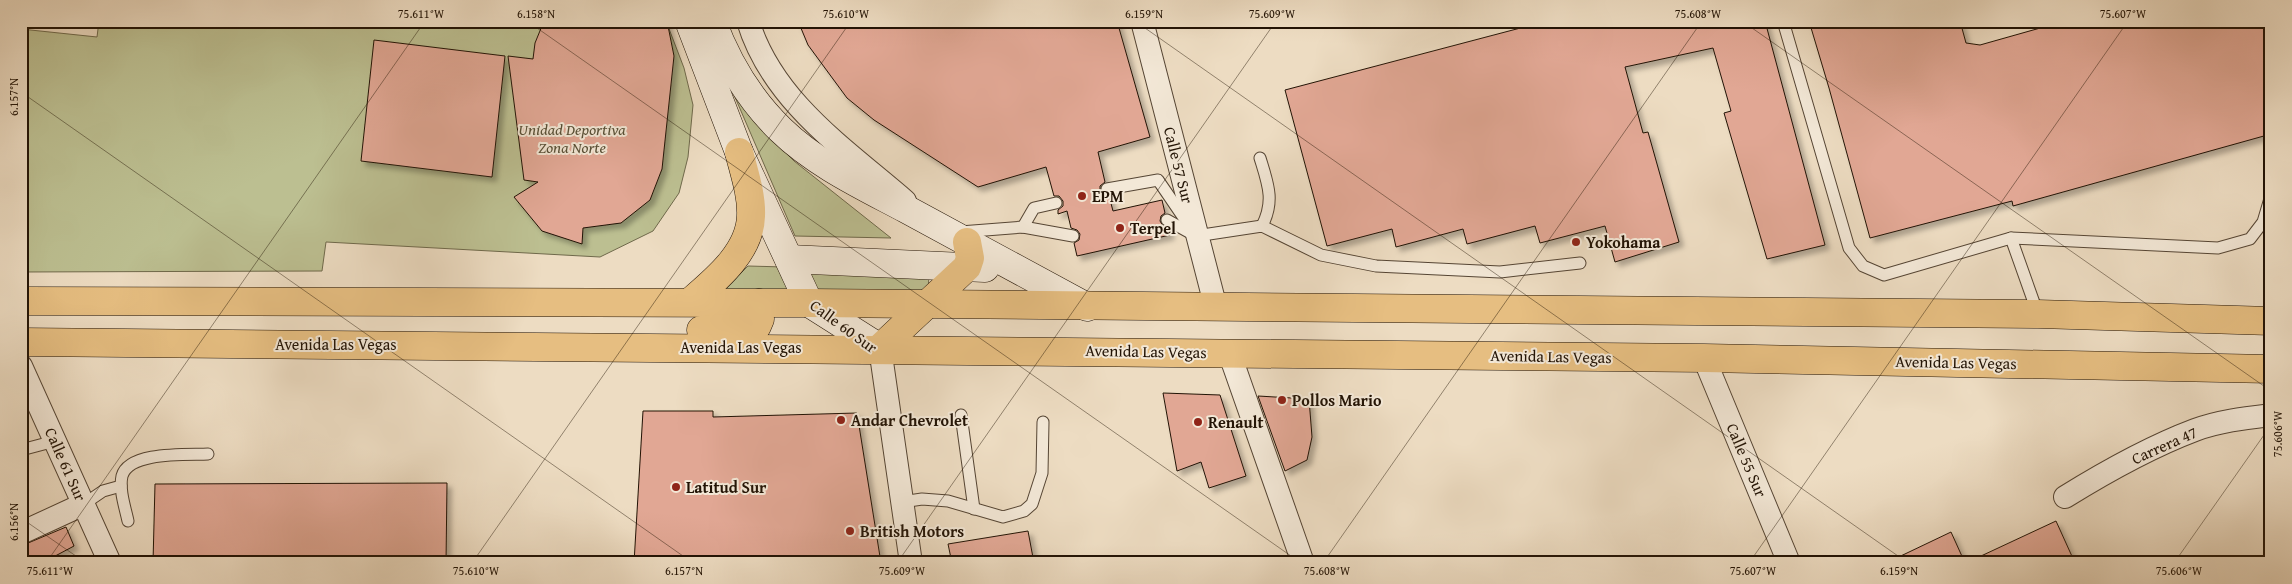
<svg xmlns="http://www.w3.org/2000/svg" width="2292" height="584" viewBox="0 0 2292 584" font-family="'Gentium Book Plus',serif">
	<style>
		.green { fill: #bcbf91; stroke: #6f694b }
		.building { fill: #e1a794; stroke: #221305; filter: url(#shadow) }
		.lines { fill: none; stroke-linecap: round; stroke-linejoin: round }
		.lane-casing { stroke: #554534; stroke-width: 13 }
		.street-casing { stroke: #554534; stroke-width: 24 }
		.secondary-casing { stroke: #221305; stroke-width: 29 }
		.primary-casing { stroke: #221305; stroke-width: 29 }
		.lane { stroke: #f3e8d7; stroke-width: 11 }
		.street { stroke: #f3e8d7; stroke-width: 22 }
		.secondary { stroke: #f3e8d7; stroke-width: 28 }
		.primary { stroke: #e6be81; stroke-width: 28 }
		.ticks { fill: none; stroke: #221305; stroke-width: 1; stroke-opacity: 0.45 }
		.poi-dot { fill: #8f2418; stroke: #f3e8d7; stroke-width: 2 }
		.labels { text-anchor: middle; stroke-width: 4; stroke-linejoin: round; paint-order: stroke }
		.park-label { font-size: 16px; font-style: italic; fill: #584f36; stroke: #f3e8d7 }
		.street-label { font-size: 16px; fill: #221305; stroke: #f3e8d7 }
		.poi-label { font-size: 16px; font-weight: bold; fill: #221305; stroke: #f3e8d7; text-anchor: start }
		.neatline { fill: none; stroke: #221305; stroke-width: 2 }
		.ticks-label { font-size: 12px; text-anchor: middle; fill: #221305 }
	</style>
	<defs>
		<filter id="shadow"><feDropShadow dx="4.5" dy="4.5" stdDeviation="2.5" flood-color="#0004"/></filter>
	</defs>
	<rect width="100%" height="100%" fill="#eddcc2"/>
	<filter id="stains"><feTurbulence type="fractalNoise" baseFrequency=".004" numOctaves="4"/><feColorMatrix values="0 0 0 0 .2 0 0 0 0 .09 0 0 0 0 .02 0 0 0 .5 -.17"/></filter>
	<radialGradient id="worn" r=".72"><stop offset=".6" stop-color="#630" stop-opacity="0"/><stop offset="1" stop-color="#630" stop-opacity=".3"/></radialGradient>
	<g class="green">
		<path d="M99,21H666L684,68L693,105L688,157L679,193L653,231L600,257L326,242L322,271L21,272V29L97,37Z"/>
		<path d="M728,81L761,128L794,161L891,238L795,236Z"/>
		<path d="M748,266L929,271L928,298L721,293Z"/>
	</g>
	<g class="building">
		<path d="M544,21H667L674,56L662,169L650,200L621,223L583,228L582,244L542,231L514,197L538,182L524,180L508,56L533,59L535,43Z"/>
		<path d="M798,21H1117L1150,137L1098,152L1105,182L1100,186V191L1104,196H1109L1113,211L1162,200L1165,213L1161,216L1160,221L1163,226L1169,230L1170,235L1077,256L1074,243L1079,240L1080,234L1077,230L1071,228L1067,211L1058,214V210L1063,206V201L1059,196H1054L1046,167L978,187L874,120L847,98L808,45Z"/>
		<path d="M1547,21H1765L1825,245L1767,259L1724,113L1731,111L1713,48L1625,67L1643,133L1648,132L1679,242L1615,262L1605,226L1540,243L1535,226L1467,244L1463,229L1396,247L1392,229L1327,246L1285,90Z"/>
		<path d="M1809,21H1960L1966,43L1980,45L2065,21H2271V134L2013,206L2012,201L1870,238L1829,88Z"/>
		<path d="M374,40L505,56L492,177L361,161Z"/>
		<path d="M1163,393L1220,395L1246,476L1209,488L1201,462L1177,471Z"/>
		<path d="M1258,396L1309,399L1312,437L1307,460L1285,471Z"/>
		<path d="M643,411H713V417L857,413L881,563H634Z"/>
		<path d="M447,483L446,563H153L155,484Z"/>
		<path d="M2056,521L2075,563H1966Z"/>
		<path d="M66,527L74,546L42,563H21V546Z"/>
		<path d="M1028,531L1034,563H952L948,544Z"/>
		<path d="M1951,532L1965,563H1886Z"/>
	</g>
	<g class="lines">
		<defs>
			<g id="lane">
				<path d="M1783,21L1849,248L1863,266L1884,275L2011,238L2218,248L2250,239L2263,222L2271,195"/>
				<path d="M1260,158C1268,184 1275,201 1262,226"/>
				<path d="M1107,189L1158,180L1188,224"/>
				<path d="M1167,220L1196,236L1262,226L1321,255L1376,266L1500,272L1580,263"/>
				<path d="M1023,227L1034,208L1056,203"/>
				<path d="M960,232L1023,227L1073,236"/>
				<path d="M2011,238L2038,314"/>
				<path d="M961,415L974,509"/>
				<path d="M21,450L55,441"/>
				<path d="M902,502L922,499L948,501L1003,517L1024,511L1032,504L1042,473L1043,422"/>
				<path d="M84,504L103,491L121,486"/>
				<path d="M128,521C125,507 119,490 122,476C129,451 187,455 208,454"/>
			</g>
			<g id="street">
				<path d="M748,21C772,101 845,149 905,201"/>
				<path d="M1142,21L1216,308"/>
				<path d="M880,348L911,563"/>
				<path d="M1229,352L1303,563"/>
				<path d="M1704,358L1789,563"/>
				<path d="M21,366L110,563"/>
				<path d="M2065,497C2107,471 2150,447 2195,430C2219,421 2246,418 2271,415"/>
				<path d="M21,533L84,504"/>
			</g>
			<g id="secondary">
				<path d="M689,21L739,152L809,303L880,348"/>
				<path d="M712,21C727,62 749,99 781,130C816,164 863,186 906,209C966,241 1026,274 1087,307"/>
				<path d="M789,259L985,268"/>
			</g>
			<g id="primary">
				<path d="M21,301L809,303L2038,314L2271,321"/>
				<path d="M690,302C714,281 750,253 751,216C752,195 744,172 739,152"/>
				<path d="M701,330L757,326L760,319L759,303"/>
				<path d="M21,342L1704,358L2271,369"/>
				<path d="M880,348L967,267L970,258L967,242"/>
			</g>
		</defs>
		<use href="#lane" class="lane-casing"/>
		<use href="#street" class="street-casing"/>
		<use href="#secondary" class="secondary-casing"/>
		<use href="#primary" class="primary-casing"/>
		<use href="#lane" class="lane"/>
		<use href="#street" class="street"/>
		<use href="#secondary" class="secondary"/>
		<use href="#primary" class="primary"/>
	</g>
	<path class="ticks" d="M527,21L1301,563M1135,21L1908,563M1742,21L2271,391M21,92L693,563M21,518L86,563M46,563L425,21M472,563L851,21M897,563L1276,21M1323,563L1702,21M1749,563L2128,21M2174,563L2271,425"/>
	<g class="poi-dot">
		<circle cx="1082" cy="196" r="5"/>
		<circle cx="1120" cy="228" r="5"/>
		<circle cx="1576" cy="242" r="5"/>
		<circle cx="1282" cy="400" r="5"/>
		<circle cx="841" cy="420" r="5"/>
		<circle cx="1198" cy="422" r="5"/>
		<circle cx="676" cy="487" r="5"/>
		<circle cx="850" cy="531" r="5"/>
	</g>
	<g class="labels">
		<g class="park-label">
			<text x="572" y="135">Unidad Deportiva<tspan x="572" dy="18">Zona Norte</tspan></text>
		</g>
		<g class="street-label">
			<text transform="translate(1179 165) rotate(76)" y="6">Calle 57 Sur</text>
			<text transform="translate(844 326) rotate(36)" y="6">Calle 60 Sur</text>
			<text x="336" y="350">Avenida Las Vegas</text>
			<text x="741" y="353">Avenida Las Vegas</text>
			<text transform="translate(1146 351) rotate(1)" y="6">Avenida Las Vegas</text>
			<text transform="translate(1551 356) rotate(1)" y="6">Avenida Las Vegas</text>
			<text transform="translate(1956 362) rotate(1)" y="6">Avenida Las Vegas</text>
			<text transform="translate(2164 445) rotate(-24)" y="6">Carrera 47</text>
			<text transform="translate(1747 460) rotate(67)" y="6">Calle 55 Sur</text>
			<text transform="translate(66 464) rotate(66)" y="6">Calle 61 Sur</text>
		</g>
		<g class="poi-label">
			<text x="1092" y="202">EPM</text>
			<text x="1130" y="234">Terpel</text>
			<text x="1586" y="248">Yokohama</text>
			<text x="1292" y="406">Pollos Mario</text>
			<text x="851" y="426">Andar Chevrolet</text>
			<text x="1208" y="428">Renault</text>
			<text x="686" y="493">Latitud Sur</text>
			<text x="860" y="537">British Motors</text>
		</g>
	</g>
	<rect width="2292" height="584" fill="none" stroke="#eddcc2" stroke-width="55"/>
	<rect x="28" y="28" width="2236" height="528" class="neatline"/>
	<g class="ticks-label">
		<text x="421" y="18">75.611°W</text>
		<text x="536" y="18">6.158°N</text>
		<text x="846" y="18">75.610°W</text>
		<text x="1144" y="18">6.159°N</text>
		<text x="1272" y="18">75.609°W</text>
		<text x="1698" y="18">75.608°W</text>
		<text x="2123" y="18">75.607°W</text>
		<text transform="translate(14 97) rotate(-90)" y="4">6.157°N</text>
		<text transform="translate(2278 434) rotate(-90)" y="4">75.606°W</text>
		<text transform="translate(14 522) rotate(-90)" y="4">6.156°N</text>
		<text x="50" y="575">75.611°W</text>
		<text x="476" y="575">75.610°W</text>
		<text x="684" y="575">6.157°N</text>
		<text x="902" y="575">75.609°W</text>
		<text x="1327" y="575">75.608°W</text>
		<text x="1753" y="575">75.607°W</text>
		<text x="1899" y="575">6.159°N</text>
		<text x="2179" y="575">75.606°W</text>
	</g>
	<rect width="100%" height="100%" filter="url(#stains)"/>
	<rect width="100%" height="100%" fill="url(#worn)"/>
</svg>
